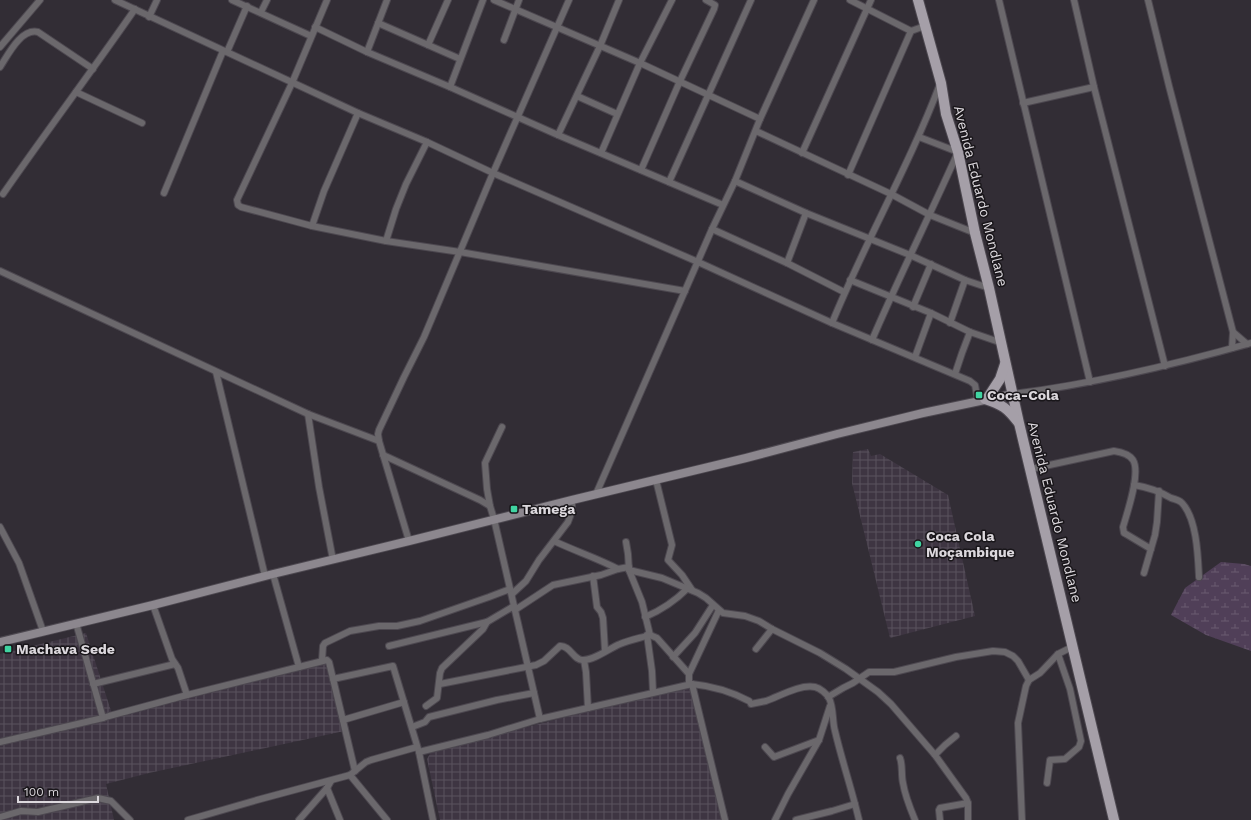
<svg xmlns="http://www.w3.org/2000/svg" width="1251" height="820" viewBox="0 0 1251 820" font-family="'Work Sans',sans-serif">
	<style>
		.industrial { fill: url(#industrial-grid) }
		.wetland { fill: url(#wetland-marsh) }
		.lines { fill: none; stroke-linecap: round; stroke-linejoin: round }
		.street-casing { stroke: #4d4850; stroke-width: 8 }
		.secondary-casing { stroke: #4d4850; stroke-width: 10 }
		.primary-casing { stroke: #4d4850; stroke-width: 12 }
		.street { stroke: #6b686c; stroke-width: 6 }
		.secondary { stroke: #8c878e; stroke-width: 8 }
		.primary { stroke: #a59fa8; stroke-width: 10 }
		.poi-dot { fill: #40d4a2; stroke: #19161a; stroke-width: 1.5 }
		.labels { text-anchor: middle; stroke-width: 3; stroke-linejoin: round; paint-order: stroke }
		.street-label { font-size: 14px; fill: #dcd8dd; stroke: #19161a }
		.poi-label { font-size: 14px; font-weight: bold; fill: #dcd8dd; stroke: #19161a; text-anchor: start }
	</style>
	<defs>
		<pattern id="industrial-grid" width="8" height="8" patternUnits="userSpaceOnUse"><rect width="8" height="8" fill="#3e3542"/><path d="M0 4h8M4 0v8" fill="none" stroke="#59525d"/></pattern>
		<pattern id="wetland-marsh" width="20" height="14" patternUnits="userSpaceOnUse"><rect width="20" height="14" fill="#503f58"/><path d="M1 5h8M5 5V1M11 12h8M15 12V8" fill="none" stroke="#695a70"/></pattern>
	</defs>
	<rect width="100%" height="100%" fill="#322d35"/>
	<g class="industrial">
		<path d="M868,449L871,456L880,454L948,495L975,616L890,638L852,483L853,452Z"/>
		<path d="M86,633L113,717L331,660L349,730L149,773L106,784L114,820H0V654Z"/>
		<path d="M693,684L726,820H440L427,759L431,752Z"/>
	</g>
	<path class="wetland" d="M1221,562L1244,564L1251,566V651L1206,635L1171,615L1185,588Z"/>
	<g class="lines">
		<defs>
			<g id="street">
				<path d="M115,0L358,113L427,142L493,173L698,262L832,323L970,381L975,385L978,401"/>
				<path d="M232,0L311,36"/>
				<path d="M327,0L292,83L237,200L238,205L241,207L312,226L386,241L460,252L685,291"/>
				<path d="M494,0L640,63L760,119"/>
				<path d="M850,0L911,31L925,26"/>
				<path d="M999,0L1090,382"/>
				<path d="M1074,0L1094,87L1165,366"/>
				<path d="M1148,0L1169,86L1233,332L1232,348"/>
				<path d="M261,12L267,0"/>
				<path d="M149,17L157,0"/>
				<path d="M378,23L460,59"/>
				<path d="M315,27L367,52L450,87L558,135L723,205"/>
				<path d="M504,40L519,0"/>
				<path d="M428,45L448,0"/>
				<path d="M0,47L40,0"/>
				<path d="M227,52L247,6"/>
				<path d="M367,52L387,0"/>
				<path d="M0,67C8,55 21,28 38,32L93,69"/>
				<path d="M450,87L483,0"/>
				<path d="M76,92L142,123"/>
				<path d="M577,96L617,114"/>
				<path d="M1023,103L1094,87"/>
				<path d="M756,131L891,194L930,215L975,233"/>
				<path d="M558,135L600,46L619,0"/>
				<path d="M601,153L640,63L672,0"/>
				<path d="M802,153L871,0"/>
				<path d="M641,170L680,81L714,9L715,5L706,0"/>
				<path d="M848,175L911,31"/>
				<path d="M735,181L806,213L910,255L965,280L989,288"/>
				<path d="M669,182L751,0"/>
				<path d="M164,193L223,51"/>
				<path d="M3,194C46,132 92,71 135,9"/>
				<path d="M312,226L324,191L358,113"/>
				<path d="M712,229L787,263L844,292"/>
				<path d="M386,241L396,209L406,184L427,142"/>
				<path d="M787,263L806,213"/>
				<path d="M0,271L308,414L379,441"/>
				<path d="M850,280L931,313L970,332L1002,343"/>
				<path d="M913,307L931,264"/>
				<path d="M832,323C865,242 909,166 940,84"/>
				<path d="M950,323L965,280"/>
				<path d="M1233,332L1247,344"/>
				<path d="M872,340C899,277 930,215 958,152L919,137"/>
				<path d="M915,357L931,313"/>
				<path d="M216,372L265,576"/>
				<path d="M955,374L962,353L970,332"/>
				<path d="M1013,394C1093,384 1173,365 1251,343"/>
				<path d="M308,414L319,487L333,560"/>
				<path d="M383,455L480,500L490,506L494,519L540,719"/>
				<path d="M1031,469L1114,451C1121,452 1129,454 1133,460C1141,473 1127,513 1123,527L1124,533L1126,534L1151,549"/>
				<path d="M656,480L672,545L668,560L682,575L692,590"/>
				<path d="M1134,485C1147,487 1159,491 1171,498C1175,499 1179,500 1182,503C1197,519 1198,557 1199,577"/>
				<path d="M596,494L712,229L735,181L760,119L814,0"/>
				<path d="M490,506L487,489L485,463L502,427"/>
				<path d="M0,527L19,563L43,631"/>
				<path d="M409,541L379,441L378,434L379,430L404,377L424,337L493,173L569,0"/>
				<path d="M554,541C575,551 597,558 618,569"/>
				<path d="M626,542L628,554L629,570L642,602L650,635"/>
				<path d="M629,570L662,578L698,593L706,598L723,613L745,616L759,621L772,629L820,653L846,669L878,692L891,704L935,755L966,798L968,803V820"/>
				<path d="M1144,573L1155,535L1157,522L1159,491"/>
				<path d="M593,576L597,607L601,612L603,618L605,651"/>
				<path d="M512,594L526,581L539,560L568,522L572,511V500"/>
				<path d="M153,605L172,659L178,668L187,695"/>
				<path d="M515,610L553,585L601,575L618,569L629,567"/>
				<path d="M645,617C662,610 675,601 688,588"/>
				<path d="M76,623L103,718L109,716L187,695L299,667L273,574"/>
				<path d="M647,635L652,671L653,692"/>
				<path d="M389,646L487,622L514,606"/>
				<path d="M756,649L772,629"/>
				<path d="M673,657L695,633L713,605"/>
				<path d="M584,660L586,672L588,708"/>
				<path d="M322,661L323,646L325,643L350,631L379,626H397L420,621L489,597L510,589"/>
				<path d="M299,667L327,660L329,662L355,771"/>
				<path d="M333,679L393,666L419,752L433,820"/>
				<path d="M93,684L175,664"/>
				<path d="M440,684L536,665L544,661L560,646C570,645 574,661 583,660C595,660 608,649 620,644C629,640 640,638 650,635L657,638L689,674"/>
				<path d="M689,684V674L719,610"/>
				<path d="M692,684C712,686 732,692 749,701"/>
				<path d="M828,697L843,688L853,683L869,672H894L956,657L993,651L1005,652L1013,656L1018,661L1029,680"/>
				<path d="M751,704C756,703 761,702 766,701C780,696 800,684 815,687C820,688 827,694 829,698C834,708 832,721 835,731C842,761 852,790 859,820"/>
				<path d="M426,706L437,698L440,673L442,668L483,629L487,622"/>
				<path d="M343,720L404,702"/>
				<path d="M412,727L425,722L429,717L497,700L534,693"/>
				<path d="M0,742L103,718"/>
				<path d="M765,747L774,757L819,740"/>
				<path d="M419,752L488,735L540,719L692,684L725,820"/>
				<path d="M935,755L945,745L956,736"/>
				<path d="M900,758C903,766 901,775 903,783C905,796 910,808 915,820"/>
				<path d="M350,775L387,820"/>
				<path d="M1047,783L1050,760L1065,759L1079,747L1081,741L1070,689L1058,654"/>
				<path d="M327,788L340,820"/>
				<path d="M0,817L21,811L38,812L98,798L111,801L130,820"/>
				<path d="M188,820L257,800L350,775L366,762L371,760L417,747"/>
				<path d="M299,820L327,788L331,781"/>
				<path d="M775,820L788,794L819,740L830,706"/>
				<path d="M796,820L832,811L855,804"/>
				<path d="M940,820L939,810L940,808L968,803"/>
				<path d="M1022,820L1018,723L1026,686L1029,680L1040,673L1058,654L1068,649L1073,647"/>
			</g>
			<path id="secondary" d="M0,642L153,605L273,574L409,541L572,500L746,458L837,434L923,413L1013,394"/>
			<g id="primary">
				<path d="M918,0L941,83L946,114L958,152L975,233L989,288L1019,423L1114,820"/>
				<path d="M985,399C1003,405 1007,408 1018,422"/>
				<path d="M987,399L1000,379L1005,364"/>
			</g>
		</defs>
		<use href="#street" class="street-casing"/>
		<use href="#secondary" class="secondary-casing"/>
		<use href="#primary" class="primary-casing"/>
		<use href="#street" class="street"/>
		<use href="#secondary" class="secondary"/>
		<use href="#primary" class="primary"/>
	</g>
	<g class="poi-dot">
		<rect x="975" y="391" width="8" height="8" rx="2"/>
		<rect x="510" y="505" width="8" height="8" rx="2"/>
		<circle cx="918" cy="544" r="4"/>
		<rect x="4" y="645" width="8" height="8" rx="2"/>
	</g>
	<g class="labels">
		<g class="street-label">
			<text transform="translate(981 196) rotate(76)" y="5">Avenida Eduardo Mondlane</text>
			<text transform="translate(1055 512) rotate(76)" y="5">Avenida Eduardo Mondlane</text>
		</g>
		<g class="poi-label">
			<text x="987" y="400">Coca-Cola</text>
			<text x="522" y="514">Tamega</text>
			<text x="926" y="541">Coca Cola<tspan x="926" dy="16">Moçambique</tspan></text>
			<text x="16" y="654">Machava Sede</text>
		</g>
	</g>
	<path d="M18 796v6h80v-6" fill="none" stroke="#dcd8dd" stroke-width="2"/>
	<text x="24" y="796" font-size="12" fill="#dcd8dd" stroke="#19161a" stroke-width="3" paint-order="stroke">100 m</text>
</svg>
